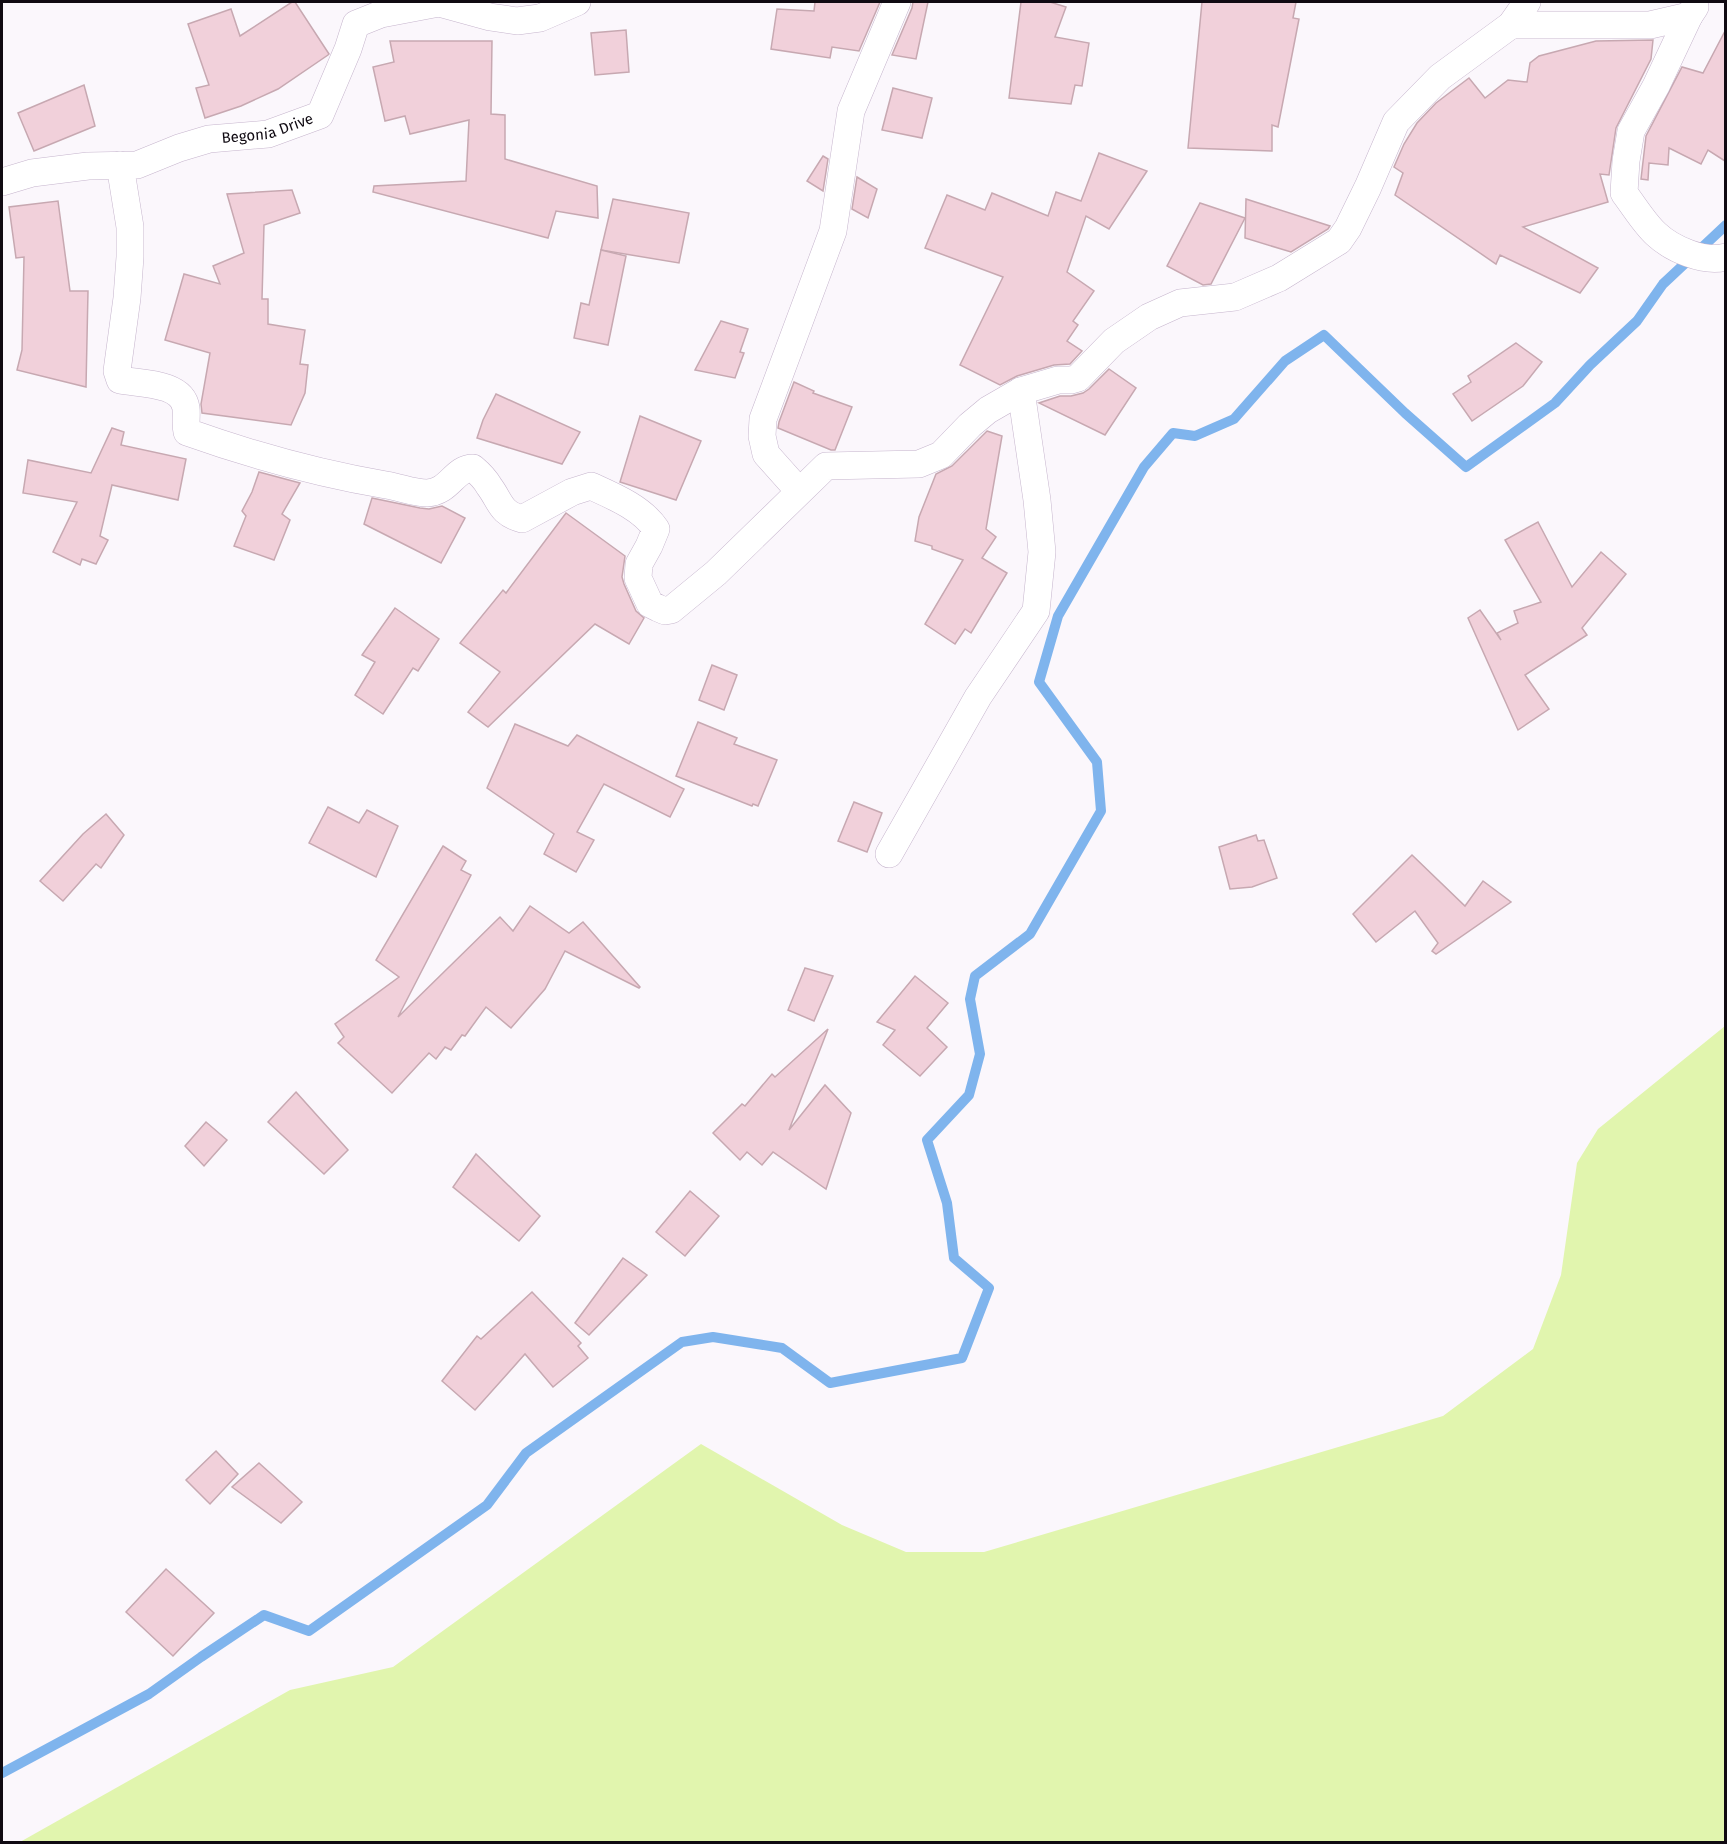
<svg xmlns="http://www.w3.org/2000/svg" width="1727" height="1844" viewBox="0 0 1727 1844" font-family="'Fira Sans',sans-serif">
	<style>
		.green { fill: #e1f5ae }
		.lines { fill: none; stroke-linecap: round; stroke-linejoin: round }
		.stream { stroke: #7fb4ed; stroke-width: 10 }
		.building { fill: #f1d0da; stroke: #c7a8b1; stroke-width: 1.5 }
		.street-casing { stroke: #c6b5cd; stroke-width: 28 }
		.street { stroke: #fff; stroke-width: 27 }
		.labels { text-anchor: middle; stroke-width: 4.5; stroke-linejoin: round; paint-order: stroke }
		.street-label { font-size: 15px; fill: #100a12; stroke: #fff }
	</style>
	<rect width="100%" height="100%" fill="#fbf7fc"/>
	<path class="green" d="M1725,1026V1842H20L290,1690L393,1667L701,1444L842,1525L906,1552H984L1443,1416L1533,1349L1561,1275L1577,1163L1598,1129Z"/>
	<g class="lines">
		<path class="stream" d="M2,1773L149,1694L201,1657L264,1615L309,1631L487,1505L526,1453L682,1342L713,1337L782,1348L830,1383L962,1358L989,1288L954,1258L947,1203L927,1140L969,1095L980,1054L970,999L975,976L1030,934L1101,811L1097,762L1039,682L1058,616L1144,467L1173,433L1195,436L1234,419L1285,361L1324,335L1405,413L1466,467L1555,403L1590,365L1637,321L1663,284L1726,225"/>
	</g>
	<g class="building">
		<path d="M292,2H295L329,54L328,55L278,89L241,106L205,118L196,88L209,85L188,24L231,9L240,36Z"/>
		<path d="M815,2H880L859,51L832,47L830,58L771,49L777,9L814,11Z"/>
		<path d="M913,2H928L916,59L892,55L912,8Z"/>
		<path d="M1021,2H1050L1066,7L1055,37L1089,43L1082,86L1075,85L1071,104L1009,98Z"/>
		<path d="M1202,2H1296L1293,18L1299,19L1278,127L1272,125V151L1188,148Z"/>
		<path d="M626,30L629,72L595,75L591,33Z"/>
		<path d="M1725,31V161L1708,150L1701,164L1669,148L1668,165L1649,163L1648,180L1641,179L1646,136L1682,67L1703,73Z"/>
		<path d="M1653,40L1651,59L1616,128L1609,175L1600,174L1608,202L1523,227L1598,268L1580,293L1500,255L1496,264L1395,195L1403,173L1394,167L1404,144L1417,123L1436,103L1469,78L1485,98L1508,80L1527,82L1530,63L1539,56L1596,41Z"/>
		<path d="M390,41H492L491,114L505,115V159L597,186L598,218L556,211L548,238L373,192L374,186L466,181L469,120L410,134L405,116L385,121L373,67L394,62Z"/>
		<path d="M84,85L95,126L34,151L18,113Z"/>
		<path d="M893,88L932,98L922,138L882,130Z"/>
		<path d="M1099,153L1147,171L1109,229L1086,216L1067,272L1094,291L1073,321L1078,325L1067,341L1082,351L1070,364L1054,365L1017,376L1000,385L960,365L1003,277L925,248L947,195L985,210L992,193L1048,216L1056,192L1081,201Z"/>
		<path d="M823,156L828,159L823,191L807,181Z"/>
		<path d="M857,177L877,189L868,218L852,209Z"/>
		<path d="M292,190L300,213L264,225L262,299H268V324L305,330L300,364L308,365L305,393L291,425L202,413L201,404L210,353L165,340L184,274L220,284L213,266L244,253L227,194Z"/>
		<path d="M613,199L689,213L679,263L601,250Z"/>
		<path d="M1246,199L1330,226L1328,229L1291,252L1245,238Z"/>
		<path d="M58,201L70,291H88L86,387L17,370L22,350L24,257L16,258L9,207Z"/>
		<path d="M1200,203L1245,218L1211,284L1203,285L1167,266Z"/>
		<path d="M601,250L626,256L608,345L574,338L581,303L589,305Z"/>
		<path d="M721,321L748,329L740,352L744,353L735,378L695,370Z"/>
		<path d="M1516,343L1542,362L1523,386L1472,421L1453,394L1471,382L1468,376Z"/>
		<path d="M1109,369L1136,388L1105,435L1039,403L1060,396H1071L1083,393L1089,389Z"/>
		<path d="M794,382L814,391L813,393L852,407L835,450H831L778,428L779,422Z"/>
		<path d="M496,394L580,432L562,464L477,438L483,420Z"/>
		<path d="M640,416L701,441L676,500L620,482Z"/>
		<path d="M112,428L124,432L121,445L186,459L178,500L112,485L100,536L108,540L96,564L82,559L80,565L53,552L77,502L23,493L28,460L91,473Z"/>
		<path d="M987,431L1002,436L986,529L996,537L982,558L1007,573L971,633L965,629L955,644L925,624L963,560L932,549V546L915,541L919,517L936,474L952,466Z"/>
		<path d="M259,472L300,483L282,514L290,520L274,560L234,546L246,516L242,511L252,492Z"/>
		<path d="M372,498L420,508L429,509L442,506L465,518L441,563L364,524Z"/>
		<path d="M566,513L625,556L622,577L624,584L636,611L644,618L629,644L595,624L488,727L468,712L500,672L460,643L503,590L506,593Z"/>
		<path d="M1538,522L1572,587L1601,552L1626,574L1582,628L1587,635L1525,675L1549,709L1518,730L1468,618L1480,610L1501,640L1497,633L1518,623L1514,611L1541,602L1505,540Z"/>
		<path d="M395,608L439,639L418,671L413,668L383,714L355,695L375,662L362,655Z"/>
		<path d="M712,665L737,675L724,710L699,700Z"/>
		<path d="M698,722L737,738L734,744L777,760L758,806L753,804L752,806L676,776Z"/>
		<path d="M515,724L568,746L577,735L684,789L670,817L604,784L577,832L594,840L576,872L544,854L554,834L487,788Z"/>
		<path d="M854,802L882,813L867,852L838,841Z"/>
		<path d="M328,807L359,823L367,810L398,826L376,877L309,843Z"/>
		<path d="M106,814L124,835L101,868L96,864L63,901L40,881L83,834Z"/>
		<path d="M1256,835L1258,841L1264,840L1277,878L1252,887L1230,889L1219,847Z"/>
		<path d="M443,846L466,861L461,870L471,875L398,1017L500,917L513,931L530,906L569,933L583,922L640,987L639,988L565,951L545,989L511,1028L486,1007L465,1036L462,1035L451,1050L445,1047L436,1059L429,1053L392,1093L338,1043L344,1037L335,1024L399,977L376,960Z"/>
		<path d="M1412,855L1465,906L1483,881L1511,902L1436,954L1432,951L1438,943L1415,911L1376,942L1353,914Z"/>
		<path d="M805,968L833,976L814,1021L788,1010Z"/>
		<path d="M915,976L948,1003L927,1028L947,1047L920,1076L883,1045L895,1030L877,1022Z"/>
		<path d="M828,1029L789,1130L825,1085L851,1113L826,1189L773,1152L762,1165L747,1152L740,1160L713,1133L742,1104L745,1106L772,1074L775,1077Z"/>
		<path d="M296,1092L348,1150L324,1174L268,1122Z"/>
		<path d="M206,1122L227,1140L204,1166L185,1146Z"/>
		<path d="M476,1154L540,1216L519,1241L453,1187Z"/>
		<path d="M690,1191L719,1216L685,1256L656,1232Z"/>
		<path d="M623,1258L647,1275L589,1335L575,1323Z"/>
		<path d="M532,1292L581,1343L578,1346L588,1358L553,1387L525,1354L475,1410L442,1381L477,1336L481,1339Z"/>
		<path d="M216,1451L238,1474L210,1504L186,1480Z"/>
		<path d="M259,1463L302,1502L281,1523L232,1487Z"/>
		<path d="M166,1569L214,1613L173,1656L126,1612Z"/>
	</g>
	<g class="lines">
		<defs>
			<g id="street">
				<path d="M1689,16L1656,86L1631,131L1626,161L1624,193C1634,206 1644,223 1656,234C1672,249 1704,263 1726,257"/>
				<path d="M1511,25H1650L1689,16L1695,7"/>
				<path d="M120,165L130,227V257L127,298L117,371L120,380C140,384 182,382 186,408C187,416 185,423 187,432C249,454 321,474 386,485C400,487 413,493 427,493C450,492 454,468 473,468C479,473 485,479 489,486C501,502 500,513 522,519L572,492L591,486C613,496 642,508 656,529L649,546L639,564L638,578L650,604L658,608L665,611L671,610L716,573L826,466L919,464L941,455L970,425L988,410L1021,391L1058,380H1071L1078,378L1114,341L1149,317L1180,303L1235,297L1279,278L1339,241L1348,228L1368,187L1396,122L1440,77L1511,25L1527,2"/>
				<path id="s1" d="M2,182L32,173L88,166L137,165L179,148L209,139L268,134L320,115L348,49L356,24L381,14L439,3L490,17L517,21L540,18L577,2"/>
				<path d="M799,491L766,454L762,436L763,419L833,231L851,111L897,2"/>
				<path d="M889,854L978,697L1036,611L1042,552L1037,500L1021,391"/>
			</g>
		</defs>
		<use href="#street" class="street-casing"/>
		<use href="#street" class="street"/>
	</g>
	<g class="labels">
		<g class="street-label">
			<text dy="5" stroke="none"><textPath href="#s1" startOffset="273">Begonia Drive</textPath></text>
		</g>
	</g>
	<rect width="1727" height="1844" fill="none" stroke="#100a12" stroke-width="6"/>
</svg>
